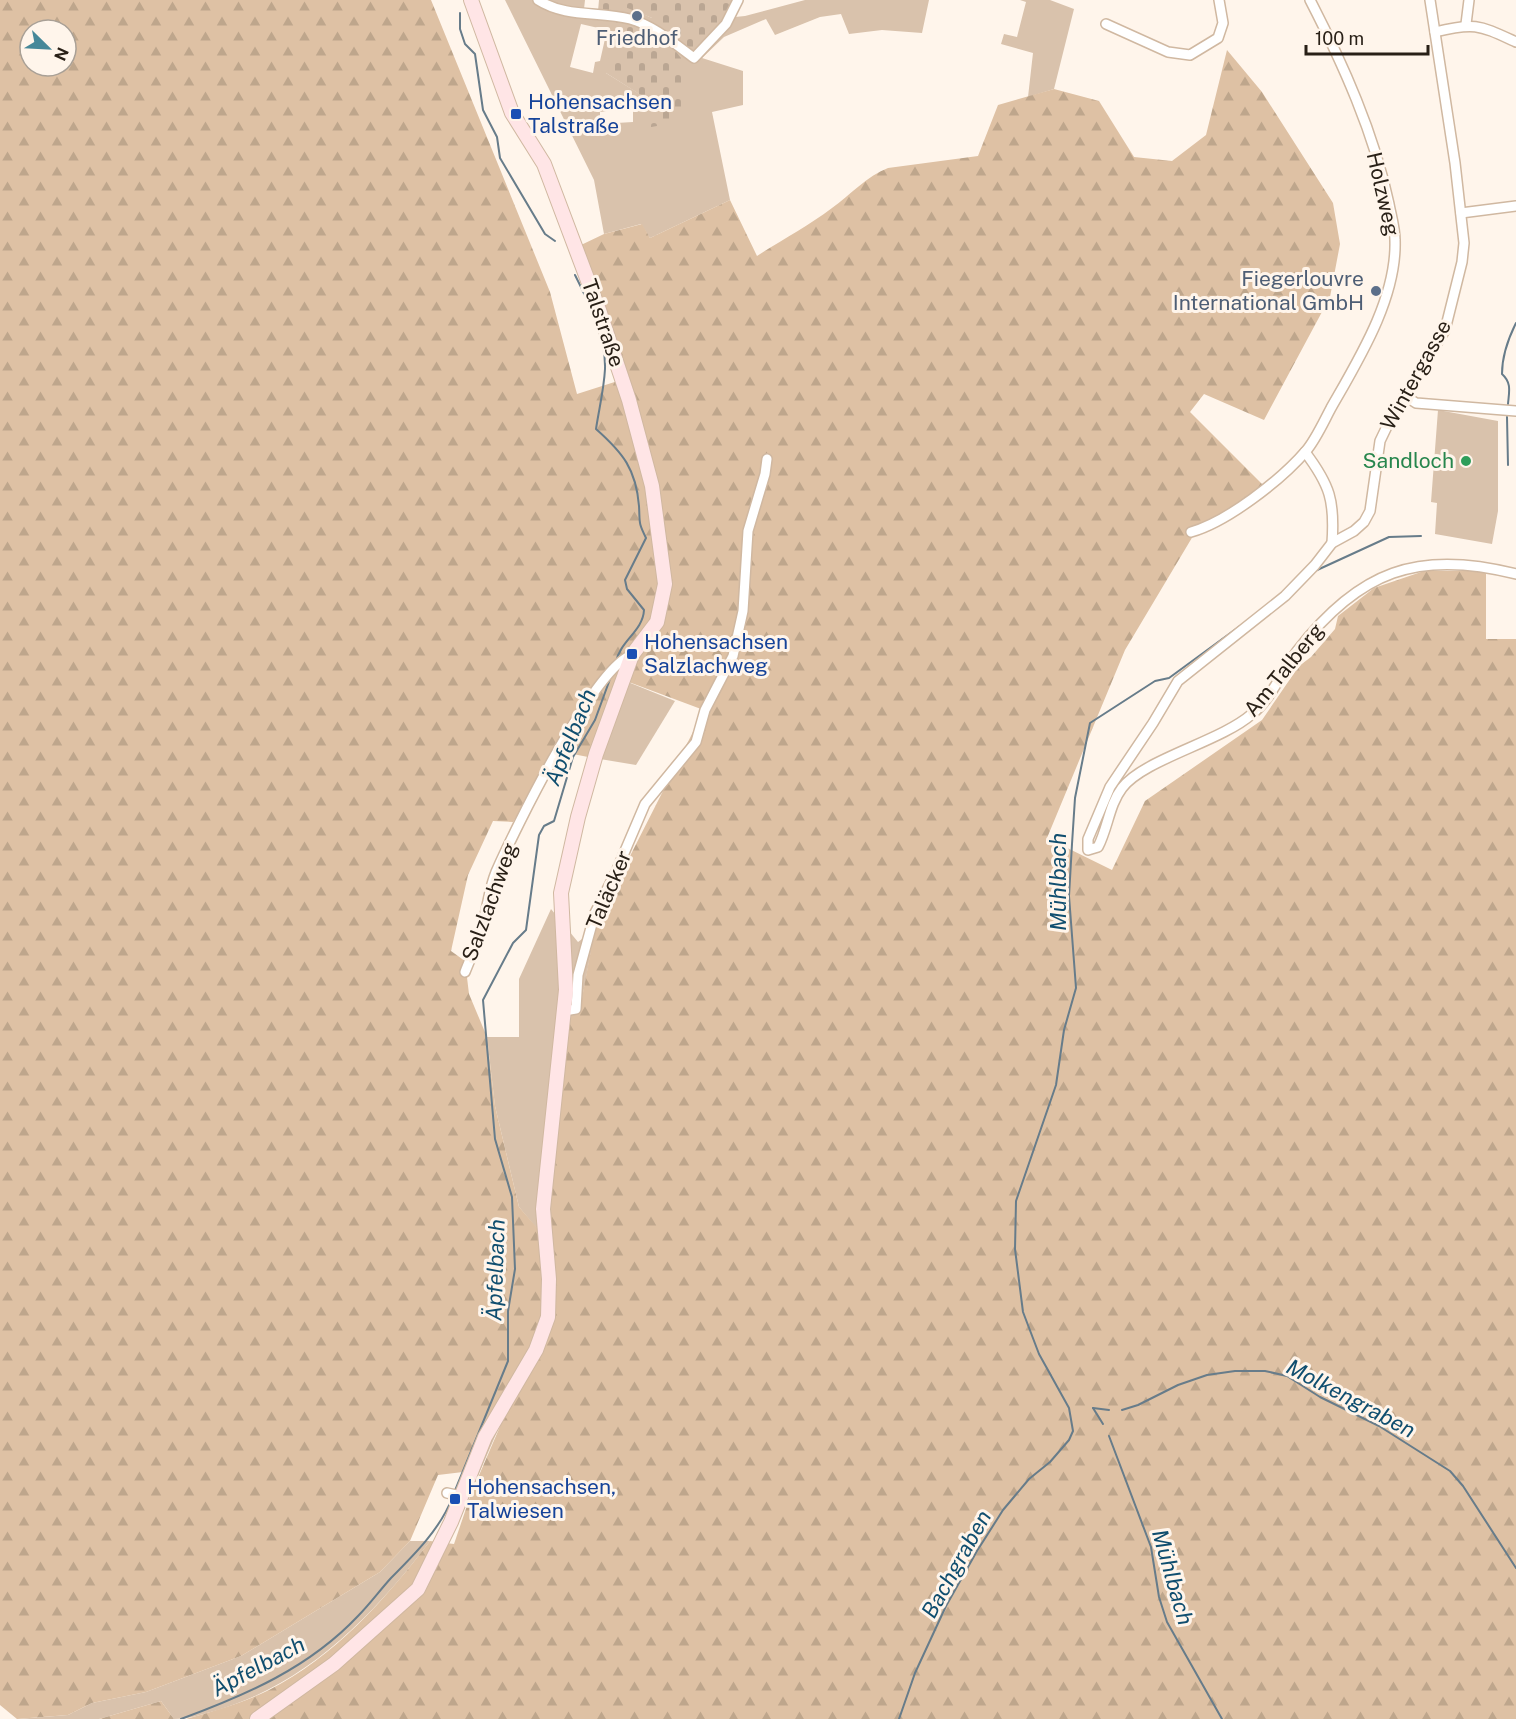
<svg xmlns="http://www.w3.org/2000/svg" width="1516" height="1719" viewBox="0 0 1516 1719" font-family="'Public Sans',sans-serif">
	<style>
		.grass { fill: #d9c2ac; fill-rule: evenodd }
		.forest { fill: url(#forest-firs); fill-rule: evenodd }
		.cemetery { fill: url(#cemetery-stones) }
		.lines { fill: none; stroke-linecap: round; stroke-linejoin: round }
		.stream { stroke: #677c8a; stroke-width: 2 }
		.street-casing { stroke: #d0b8a1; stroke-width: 12 }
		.secondary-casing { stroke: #d0b8a1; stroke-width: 16 }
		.street { stroke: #fff; stroke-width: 9 }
		.secondary { stroke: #ffe5e6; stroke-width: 14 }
		.service-dot { fill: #5c6f8a; stroke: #fff5eb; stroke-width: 2 }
		.transit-dot { fill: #1a4fb4; stroke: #fff5eb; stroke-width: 2 }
		.leisure-dot { fill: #2e9e5b; stroke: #fff5eb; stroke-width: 2 }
		.labels { text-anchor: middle; stroke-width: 6; stroke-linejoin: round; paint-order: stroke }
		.service-label { font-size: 21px; fill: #4e5e75; stroke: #fff5eb }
		.transit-label { font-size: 21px; fill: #164399; stroke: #fff5eb; text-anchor: start }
		.street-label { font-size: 21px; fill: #292017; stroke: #fff5eb }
		.leisure-label { font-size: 21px; fill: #27864d; stroke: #fff5eb; text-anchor: end }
		.water-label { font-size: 22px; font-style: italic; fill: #104e6f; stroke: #fff5eb }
	</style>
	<defs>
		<pattern id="forest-firs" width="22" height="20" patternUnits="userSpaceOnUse" patternTransform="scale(1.5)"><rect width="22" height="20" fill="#dec1a4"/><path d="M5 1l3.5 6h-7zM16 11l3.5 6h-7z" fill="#bea68c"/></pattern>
		<pattern id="cemetery-stones" width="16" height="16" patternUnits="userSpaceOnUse" patternTransform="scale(1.5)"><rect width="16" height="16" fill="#d9c2ac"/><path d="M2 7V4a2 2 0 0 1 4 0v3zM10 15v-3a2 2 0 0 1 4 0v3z" fill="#baa693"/></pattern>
	</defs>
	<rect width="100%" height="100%" fill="#fff5eb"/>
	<g class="grass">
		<path d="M505,0H585L584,9L619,14L625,6L652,18H725L745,16L805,0H929L922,33L882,30L849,34L841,14L820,17L775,35L766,19L724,37L702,58L743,71V105L712,112L730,200L650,238L641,224L604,234L594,180ZM581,24L607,30L600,61L595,62L593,73L570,67ZM671,45L683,62V121L606,73ZM633,108V122L600,124V112Z"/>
		<path d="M1020,0H1050L1074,9L1054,89L1028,97L1033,53L1001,44L1004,34L1017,37L1026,2Z"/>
		<path d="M1438,410L1498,421V511L1492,544L1435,534L1437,503L1431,502Z"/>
		<path d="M618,678L675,701L636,765L588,757Z"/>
		<path d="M551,909L578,942L593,931L594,936L579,1015L553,1303L477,1478L463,1472L483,1432L539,1231L519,1207L495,1106L487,1037H519V979Z"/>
		<path d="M410,1541H430C375,1614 308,1683 218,1710C203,1714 190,1719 174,1719L161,1701L99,1719H17L68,1715L92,1703L146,1692L241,1656L380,1572Z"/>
	</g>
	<g class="forest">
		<path d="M0,0H431L550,292L577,394L624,379L581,245L604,234L642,224L650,238L730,200L757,256C782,240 808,226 832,208C850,195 867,176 888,168L978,156L998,105L1054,89L1099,101L1134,157L1172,161L1206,135L1227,50L1262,92L1333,203L1340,244L1330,297L1264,420L1204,394L1190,412L1264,486L1196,531L1125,650L1047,838L1112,870L1145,801L1262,720L1299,666L1311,657L1335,629L1338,616L1374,588L1424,571H1486V639H1516V1719H186C214,1711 243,1703 269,1690C334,1657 386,1599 430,1541L454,1544L471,1494L553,1303L551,1197L567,1018L579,1014L596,923L695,728L701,709L618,678L588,757L558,751L513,822L493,821L468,875L451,951L465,961L469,994L487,1037L495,1106L519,1207L539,1230L544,1284L541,1326L463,1472L438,1475L410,1541L380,1572L241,1656L146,1692L92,1703L68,1715L17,1719L0,1705ZM30,30H66V66H30Z"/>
		<path d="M161,1701L174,1719H99Z"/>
	</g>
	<g class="cemetery">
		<path d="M599,0H734C724,21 711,37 692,52L651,25L652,18L625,7L620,14L598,11Z"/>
		<path d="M617,18L671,45L684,62V121L646,128L644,97L606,73Z"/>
	</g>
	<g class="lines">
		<g class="stream">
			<path d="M460,13V29L465,44L475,54L483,110L497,137L500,158L545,234L555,241"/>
			<path d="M575,275C589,303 606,337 605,369C604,389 599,409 596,429C623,453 636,469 639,506C640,523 638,522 646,538L625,580L627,589L644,610C643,631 620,641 616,662"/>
			<path d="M1508,404C1509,392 1512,383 1502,374C1502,356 1508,339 1516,323"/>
			<path d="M1507,417L1508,465"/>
			<path d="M1315,571L1389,537L1421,536"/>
			<path d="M1093,1408L1103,1424"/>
			<path d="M1093,1408L1109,1410"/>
			<path d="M1122,1410L1138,1405L1178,1385L1207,1375L1235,1371H1265L1287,1376L1320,1397L1379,1426L1450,1471L1463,1486L1516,1568"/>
			<path d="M1109,1436L1151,1547L1159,1597L1167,1622L1222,1719"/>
			<path d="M454,1493L508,1361V1311L515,1269L512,1197L495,1139L483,1000L513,943L526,930L539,835L544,826L554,821L573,757L595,720L610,679"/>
			<path d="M181,1719C246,1695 309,1668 358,1616C370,1604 380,1590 391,1578C414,1555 441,1528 452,1498"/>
			<path d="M899,1719L915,1673L946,1606L977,1551L1003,1510L1029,1479L1050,1462L1069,1440L1073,1431L1069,1408L1039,1354L1023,1312L1015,1249L1016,1201L1056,1085L1064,1030L1076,988L1069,896L1072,844L1075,798L1090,723L1155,681L1169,678L1240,626"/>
		</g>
		<defs>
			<g id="street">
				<path d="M538,0C566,18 599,11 630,19C653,25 675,44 694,58L726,24L738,0"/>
				<path d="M1430,0L1455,163L1464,243L1462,262L1445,330L1392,416L1380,441L1370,511L1364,522L1354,531L1332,543L1315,565L1285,596L1178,681L1153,723L1110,787L1088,839V850L1098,847C1108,828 1109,805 1122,788C1144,759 1220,742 1252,714C1272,698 1282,671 1297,651C1359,571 1418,549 1516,574"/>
				<path d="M1106,24L1168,52L1190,55L1218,38L1223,23L1219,0"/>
				<path d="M1466,24L1469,0"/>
				<path d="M1435,32C1475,22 1479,25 1516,42"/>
				<path d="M1461,213L1516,206"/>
				<path d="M1405,396L1416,403L1516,411"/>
				<path d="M1305,452C1330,485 1335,501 1332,543"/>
				<path d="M1191,532C1227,522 1281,480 1306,451C1316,439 1323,423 1331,408C1359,359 1397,298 1395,240C1395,228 1391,215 1389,204C1374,133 1343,64 1310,0"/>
				<path d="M465,972C470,959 476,947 480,934C487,914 488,891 496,872C514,831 594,667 632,655"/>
				<path d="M564,1011L576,1009L578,975L595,913L616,872L645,804L696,742L705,710L733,656L743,611L748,531L765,474L767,459"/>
				<path d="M447,1493L461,1496"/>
			</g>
			<path id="secondary" d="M257,1719L334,1664L418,1589L451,1522L485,1437L536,1350L548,1317L549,1279L543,1209L566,990L561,893L578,817L596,754L632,655L657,622L665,584L652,486L629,400L599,310L544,164L512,113L471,0"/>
		</defs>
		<use href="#street" class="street-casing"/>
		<use href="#secondary" class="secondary-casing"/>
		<use href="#street" class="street"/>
		<use href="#secondary" class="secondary"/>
	</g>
	<g class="service-dot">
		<circle cx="637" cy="16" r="6"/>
		<circle cx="1376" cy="291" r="6"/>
	</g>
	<g class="transit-dot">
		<rect x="510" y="108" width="12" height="12" rx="3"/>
		<rect x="626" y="648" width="12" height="12" rx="3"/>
		<rect x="449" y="1493" width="12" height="12" rx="3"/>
	</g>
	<circle class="leisure-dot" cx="1466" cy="461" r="6"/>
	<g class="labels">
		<g class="service-label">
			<text x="637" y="45">Friedhof</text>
			<text x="1364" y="286" text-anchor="end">Fiegerlouvre<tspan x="1364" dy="24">International GmbH</tspan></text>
		</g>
		<g class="transit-label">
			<text x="528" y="109">Hohensachsen<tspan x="528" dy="24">Talstraße</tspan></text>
			<text x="644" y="649">Hohensachsen<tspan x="644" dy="24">Salzlachweg</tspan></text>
			<text x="467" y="1494">Hohensachsen,<tspan x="467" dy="24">Talwiesen</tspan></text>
		</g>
		<g class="street-label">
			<text transform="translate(1383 194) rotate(77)" y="7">Holzweg</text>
			<text transform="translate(603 323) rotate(71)" y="7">Talstraße</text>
			<text transform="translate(1416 375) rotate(-61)" y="7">Wintergasse</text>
			<text transform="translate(1284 670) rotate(-51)" y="7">Am Talberg</text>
			<text transform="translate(609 890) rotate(-67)" y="7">Taläcker</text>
			<text transform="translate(490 902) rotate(-70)" y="7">Salzlachweg</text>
		</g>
		<g class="leisure-label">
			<text x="1454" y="468">Sandloch</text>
		</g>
		<g class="water-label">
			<text transform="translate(570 737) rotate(-68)" y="8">Äpfelbach</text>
			<text transform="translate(1058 882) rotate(-90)" y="8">Mühlbach</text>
			<text transform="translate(495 1270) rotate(-88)" y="8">Äpfelbach</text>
			<text transform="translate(1351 1398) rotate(28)" y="8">Molkengraben</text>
			<text transform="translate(956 1564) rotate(-61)" y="8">Bachgraben</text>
			<text transform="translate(1173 1577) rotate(74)" y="8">Mühlbach</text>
			<text transform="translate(258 1666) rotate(-28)" y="8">Äpfelbach</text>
		</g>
	</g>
	<g transform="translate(48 48) rotate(114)"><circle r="28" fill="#fff5eb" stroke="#a9a096" stroke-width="1.5"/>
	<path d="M0-4.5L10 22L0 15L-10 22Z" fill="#468899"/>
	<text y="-9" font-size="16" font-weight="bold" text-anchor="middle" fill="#292017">N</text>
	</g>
	<path d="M1306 45v9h122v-9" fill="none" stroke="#292017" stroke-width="3"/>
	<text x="1315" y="45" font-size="18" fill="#292017" stroke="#fff5eb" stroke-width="4.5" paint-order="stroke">100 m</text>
</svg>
